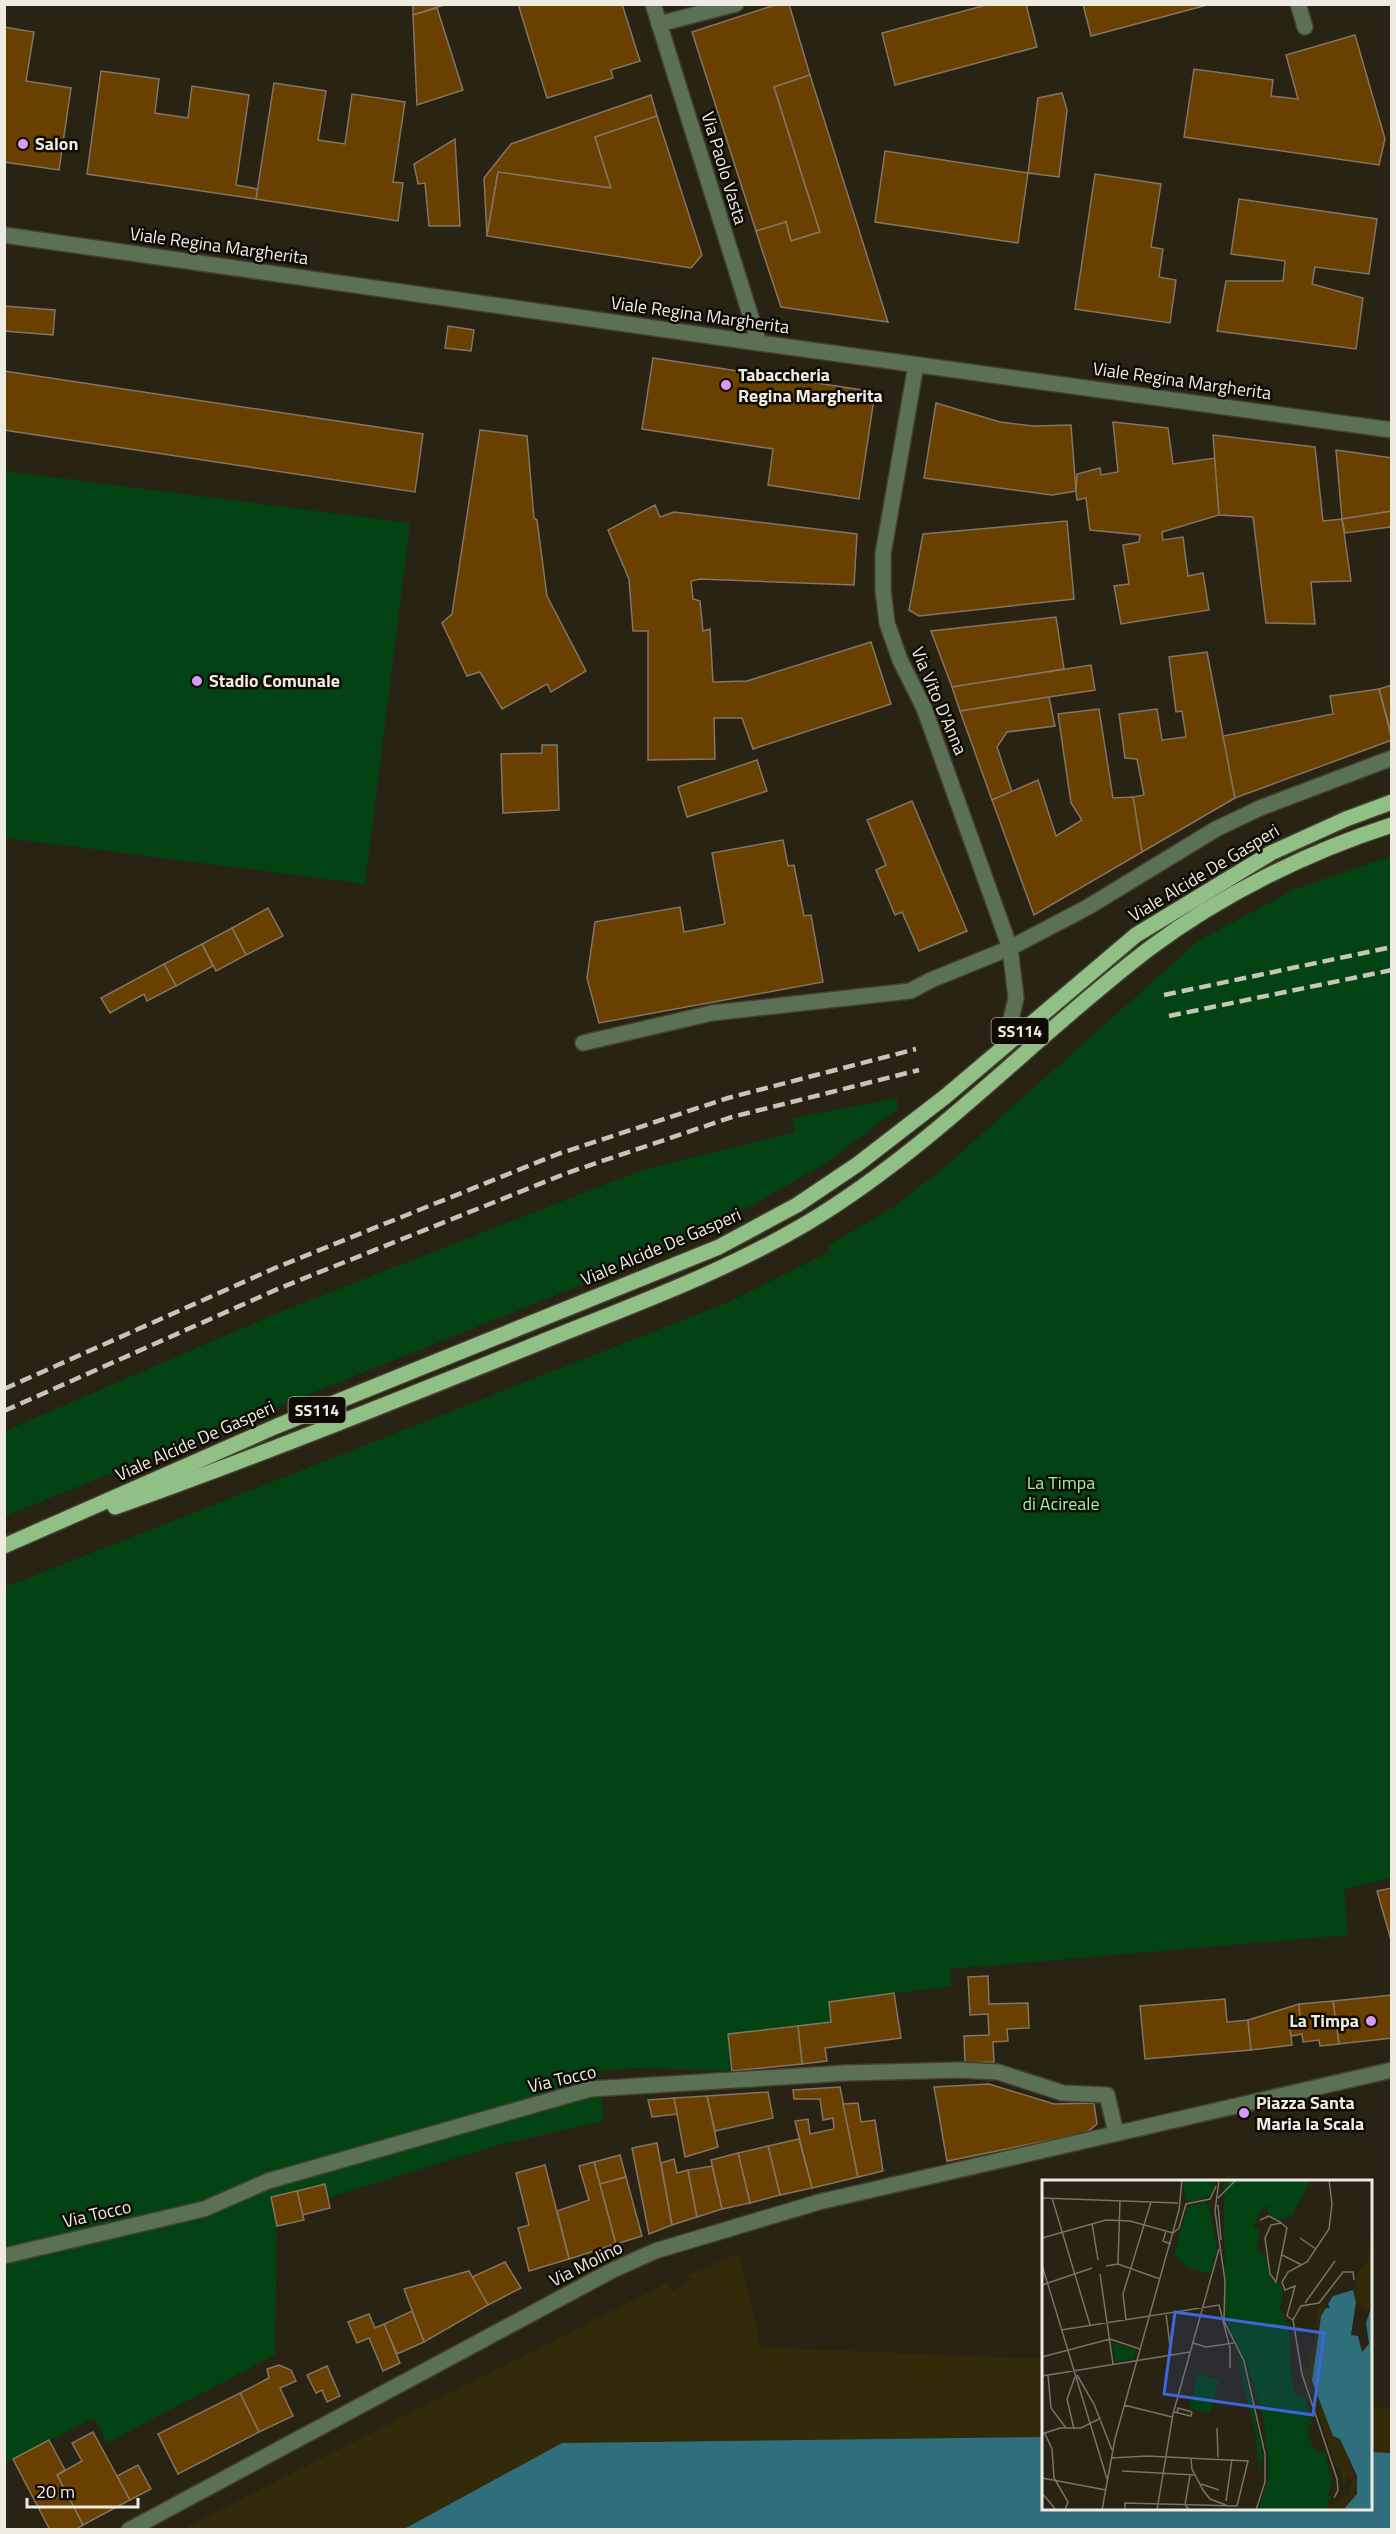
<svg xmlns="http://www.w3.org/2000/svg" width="1396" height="2534" viewBox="0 0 1396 2534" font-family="'Titillium Web',sans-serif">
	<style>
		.green { fill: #034213 }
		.sand { fill: #322a09 }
		.water { fill: #2f6e7b }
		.building { fill: #6a4001; stroke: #837465; stroke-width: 1.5 }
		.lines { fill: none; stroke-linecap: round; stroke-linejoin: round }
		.minor-casing { stroke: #443f2f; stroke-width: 18 }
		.major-casing { stroke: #443f2f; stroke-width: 18 }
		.minor { stroke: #5a7155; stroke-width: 15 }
		.major { stroke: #91c086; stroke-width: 15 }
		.rail { stroke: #c9c4b9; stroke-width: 4.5; stroke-dasharray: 12 6; stroke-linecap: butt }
		.poi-dot { fill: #d89af8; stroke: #0f0c06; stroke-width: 2 }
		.labels { text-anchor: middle; stroke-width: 5; stroke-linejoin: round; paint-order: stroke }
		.shield { fill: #0f0c06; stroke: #aca89f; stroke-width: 1.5 }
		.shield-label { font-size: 16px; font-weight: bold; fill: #efebe1 }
		.poi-label { font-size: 18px; font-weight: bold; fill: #efebe1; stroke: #0f0c06; text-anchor: start }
		.street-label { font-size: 18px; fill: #efebe1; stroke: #0f0c06 }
		.park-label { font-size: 18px; fill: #98f3a0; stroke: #0f0c06 }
		.inset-road { fill: none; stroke: #787365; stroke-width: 1.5 }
		.view { fill: #3c66d9; fill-opacity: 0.15; stroke: #3c66d9; stroke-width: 3 }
		.inset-edge { fill: none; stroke: #efebe1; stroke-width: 3 }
	</style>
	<rect width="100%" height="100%" fill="#282312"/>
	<g class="green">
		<path d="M5,471L410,523L365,884L5,838Z"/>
		<path d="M1391,856L1392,1877L1344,1890L1348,1935L951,1969V1986L829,2002L831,2022L728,2034L732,2071L637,2068L598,2071L604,2121L495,2146L275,2214L277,2226L275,2355L107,2443L94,2418L5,2463V1587L731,1301L829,1252V1245L892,1208L945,1167L1198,941L1295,889Z"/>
		<path d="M897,1098V1109L826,1163L686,1243L5,1516V1431L275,1314L642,1170L795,1132L792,1118Z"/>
	</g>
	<g class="sand">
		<path d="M739,2253L761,2347L1043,2359V2437L562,2443L404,2529L180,2530L667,2283L673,2291L691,2281L688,2275Z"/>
		<path d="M1371,2407L1391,2408V2453L1371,2452Z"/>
	</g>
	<path class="water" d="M1043,2437L1044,2508H1370L1371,2452L1391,2453V2529H404L562,2443Z"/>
	<g class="building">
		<path d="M413,4H447L413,15Z"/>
		<path d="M518,4H622L640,61L611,70L613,78L547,98Z"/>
		<path d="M778,4H789L810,75L774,87L820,232L791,241L786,222L756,231L692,32Z"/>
		<path d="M990,4H1026L1037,47L895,85L882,33Z"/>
		<path d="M1083,4H1211L1091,36Z"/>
		<path d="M437,8L463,90L417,105L413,15Z"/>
		<path d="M4,27L34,32L26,81L71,88L59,170L4,162Z"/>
		<path d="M1355,35L1385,139L1379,165L1184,137L1194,69L1273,80L1271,96L1298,99L1286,55Z"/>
		<path d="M101,71L159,79L155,113L188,118L192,86L249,95L236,185L258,189L256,199L87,174Z"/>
		<path d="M810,75L888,322L781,307L762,250L756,231L786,222L791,241L820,232L774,87Z"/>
		<path d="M274,83L326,91L318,140L345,144L352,94L405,102L393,182L403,183L398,221L256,199Z"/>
		<path d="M1062,93L1067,110L1059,177L1028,173L1038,98Z"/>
		<path d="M651,95L657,116L595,137L611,188L498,172L487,236L484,178L511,144Z"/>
		<path d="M657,116L702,255L691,268L487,236L498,172L611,188L595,137Z"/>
		<path d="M455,139L460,226H429L425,183L418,184L414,164Z"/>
		<path d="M885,151L1028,173L1018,243L875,222Z"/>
		<path d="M1095,174L1161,184L1151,247L1163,249L1159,277L1176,280L1170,323L1075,309Z"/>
		<path d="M1239,199L1377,219L1369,274L1315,267L1312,284L1363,298L1356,349L1217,331L1226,281H1283L1285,261L1231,254Z"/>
		<path d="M4,306L55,310L53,335L4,331Z"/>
		<path d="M448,326L474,330L471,351L445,348Z"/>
		<path d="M653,358L875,392L859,499L768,485L773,449L642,429Z"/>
		<path d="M4,371L423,434L415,492L4,430Z"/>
		<path d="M936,403L1000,422L1033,426L1071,425L1076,491L1052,495L924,478Z"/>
		<path d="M1113,422L1168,428L1173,464L1215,458L1219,515L1162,532L1163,540L1183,537L1188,576L1203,573L1209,610L1121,624L1114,586L1129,584L1123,545L1139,542L1140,535L1090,530L1086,498L1077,500L1076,491L1077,474L1100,468L1101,475L1118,472Z"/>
		<path d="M480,430L527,436L534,518L537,520L547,596L586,671L551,692L547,684L502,709L480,672L467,676L442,623L452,614Z"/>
		<path d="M1213,435L1315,447L1323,521L1342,519L1351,581L1311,582L1315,624L1266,623L1253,517L1219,515Z"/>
		<path d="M1336,450L1392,458V511L1342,519Z"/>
		<path d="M655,505L660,517L674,512L857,534L854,585L700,579L691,581L693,599L700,601L703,631L710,629L713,682L747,681L871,642L891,704L753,749L742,718H714L715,759L648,760V631H633L629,579L608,530Z"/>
		<path d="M1392,511V531L1390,527L1345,533L1342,519Z"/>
		<path d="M1067,521L1074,599L919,616L909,610L923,534Z"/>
		<path d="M1056,617L1064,669L952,687L931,631Z"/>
		<path d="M1207,652L1235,798L1142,852L1133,797L1144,795L1137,759L1125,758L1119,714L1157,709L1162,740L1186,737L1182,711L1176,712L1169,657Z"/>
		<path d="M1091,665L1095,690L1049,697L960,711L952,687Z"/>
		<path d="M1392,685V736L1379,689Z"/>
		<path d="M1379,689L1392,740L1235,798L1223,736L1333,714L1330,696Z"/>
		<path d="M1049,697L1055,726L1007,732L997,747L1012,792L992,800L960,711Z"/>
		<path d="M1099,709L1113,798L1133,797L1142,852L1034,915L992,800L1038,780L1056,836L1082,820L1071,803L1058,714Z"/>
		<path d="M542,745H557L559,810L503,813L501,754L542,753Z"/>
		<path d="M757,760L767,791L687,817L678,787Z"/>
		<path d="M912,801L967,931L919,951L902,912L895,915L876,870L886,865L867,820Z"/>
		<path d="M783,840L788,866L794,865L804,916L811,915L823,982L599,1023L587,978L595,922L680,907L684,932L725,924L712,853Z"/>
		<path d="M268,908L283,936L246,955L232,928Z"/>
		<path d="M232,928L246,955L216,971L202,944Z"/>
		<path d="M202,944L213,966L176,986L164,964Z"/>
		<path d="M164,964L176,986L147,1001L144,994L110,1013L101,998Z"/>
		<path d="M1392,1888V1940H1391L1377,1891Z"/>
		<path d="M988,1976L989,2004L1028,2003L1029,2028L1007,2029L1008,2041L993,2042L994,2062L965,2063L964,2036L989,2035L988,2014L970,2015L968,1977Z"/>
		<path d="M894,1993L901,2038L825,2048L827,2061L802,2064L798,2026L831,2022L829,2002Z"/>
		<path d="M1392,1995V2038L1339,2044L1333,2001Z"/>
		<path d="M1225,1999L1227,2022L1248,2020L1251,2050L1145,2059L1140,2006Z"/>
		<path d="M1333,2001L1339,2044L1320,2046L1319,2040L1303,2042L1302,2034L1291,2036L1289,2022L1300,2021L1299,2004Z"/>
		<path d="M1299,2004L1300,2021L1289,2022L1292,2045L1251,2050L1248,2020Z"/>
		<path d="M798,2026L802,2064L732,2071L728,2034Z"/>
		<path d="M989,2084L1054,2104L1094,2103L1097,2124L1086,2133L947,2161L934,2087Z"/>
		<path d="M840,2087L858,2177L812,2188L795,2121L808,2119L810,2134L834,2129L833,2118L823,2120L820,2099H794L793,2090Z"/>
		<path d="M768,2092L773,2118L715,2131L707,2096Z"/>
		<path d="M707,2096L718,2147L685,2157L674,2098Z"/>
		<path d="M674,2098L677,2114L652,2117L648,2100Z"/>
		<path d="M858,2103L861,2122L875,2120L883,2171L858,2177L843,2104Z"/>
		<path d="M799,2139L812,2188L780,2195L768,2146Z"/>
		<path d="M657,2143L672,2225L649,2234L632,2148Z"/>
		<path d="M768,2146L780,2195L750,2203L738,2153Z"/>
		<path d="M738,2153L750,2203L722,2209L711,2160Z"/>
		<path d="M620,2155L626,2177L600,2184L594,2162Z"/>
		<path d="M674,2159L677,2173L688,2170L697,2217L672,2225L661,2163Z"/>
		<path d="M594,2162L616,2244L569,2259L557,2211L589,2200L579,2166Z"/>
		<path d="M545,2165L569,2259L529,2271L518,2228L529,2225L516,2173Z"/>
		<path d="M712,2166L722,2209L697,2217L688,2170Z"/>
		<path d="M626,2177L642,2236L616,2244L600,2184Z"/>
		<path d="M325,2184L330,2208L302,2215L297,2191Z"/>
		<path d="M297,2191L304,2220L277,2226L271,2197Z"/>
		<path d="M505,2262L521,2288L488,2305L472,2277Z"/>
		<path d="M469,2271L488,2305L424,2342L404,2289Z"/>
		<path d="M412,2311L424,2342L397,2354L384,2324Z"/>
		<path d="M369,2314L375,2328L384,2324L400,2363L383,2371L369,2338L357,2343L348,2322Z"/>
		<path d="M279,2365L291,2370L296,2381L280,2388L293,2416L259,2432L240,2393L269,2378L267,2369Z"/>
		<path d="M327,2366L340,2396L327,2402L322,2390L316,2393L307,2375Z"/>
		<path d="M240,2393L259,2432L178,2474L158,2434Z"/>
		<path d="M93,2432L130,2500L83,2525L57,2475L82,2461L72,2443Z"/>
		<path d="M49,2440L65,2470L57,2475L83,2525L75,2530H50L13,2459Z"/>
		<path d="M138,2465L151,2489L130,2500L117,2476Z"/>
	</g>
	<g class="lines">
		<defs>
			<g id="minor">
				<path d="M653,4L759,343"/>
				<path d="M1298,4L1305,27"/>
				<path d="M659,24L736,4"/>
				<path d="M4,235L759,343L1392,430"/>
				<path d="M916,365L883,554V590L887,623L900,660L924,708L1010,948L1016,998L1005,1045"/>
				<path d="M583,1043L712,1013L910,991L931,980L1010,948L1088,907L1216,829L1260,808L1392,758"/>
				<path d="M4,2256L204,2209L268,2181L590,2089L846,2073L959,2070L998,2072L1063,2093L1107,2095L1116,2133"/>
				<path d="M129,2530L611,2271L655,2251L819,2202L1392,2070"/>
			</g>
			<g id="major">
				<path d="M115,1507C258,1456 398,1400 539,1343C630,1306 723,1273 807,1223C935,1146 1033,1037 1150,948C1221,895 1307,852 1392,825"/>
				<path d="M4,1546L277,1426L719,1247L797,1205L858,1164L946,1096L1136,935L1271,853L1346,819L1392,802"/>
			</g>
		</defs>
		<use href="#minor" class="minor-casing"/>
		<use href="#major" class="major-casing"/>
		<use href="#minor" class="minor"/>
		<use href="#major" class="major"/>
		<g class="rail">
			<path d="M1164,995L1392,947"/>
			<path d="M1169,1016L1392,970"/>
			<path d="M4,1389L275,1268L558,1154L728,1098L916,1049"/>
			<path d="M4,1411L280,1288L567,1173L732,1117L919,1070"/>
		</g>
	</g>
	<g class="poi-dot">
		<circle cx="23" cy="144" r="6"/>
		<circle cx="726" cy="385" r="6"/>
		<circle cx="197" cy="681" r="6"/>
		<circle cx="1371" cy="2021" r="6"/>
		<circle cx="1244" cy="2113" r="6"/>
	</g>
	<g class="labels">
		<g class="shield">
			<rect x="991.5" y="1018" width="57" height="26" rx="4.5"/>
			<rect x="288.5" y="1397" width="57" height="26" rx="4.5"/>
		</g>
		<g class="shield-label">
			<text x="1020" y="1037">SS114</text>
			<text x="317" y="1416">SS114</text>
		</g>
		<g class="poi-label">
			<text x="35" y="150">Salon</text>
			<text x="738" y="381">Tabaccheria<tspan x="738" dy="21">Regina Margherita</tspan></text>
			<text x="209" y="687">Stadio Comunale</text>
			<text x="1359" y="2027" text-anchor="end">La Timpa</text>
			<text x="1256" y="2109">Piazza Santa<tspan x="1256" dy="21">Maria la Scala</tspan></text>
		</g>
		<g class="street-label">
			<text transform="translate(724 168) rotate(73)" y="6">Via Paolo Vasta</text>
			<text transform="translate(219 246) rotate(8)" y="6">Viale Regina Margherita</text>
			<text transform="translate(700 315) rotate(8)" y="6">Viale Regina Margherita</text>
			<text transform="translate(1182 381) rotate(8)" y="6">Viale Regina Margherita</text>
			<text transform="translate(939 701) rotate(67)" y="6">Via Vito D'Anna</text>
			<text transform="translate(1204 873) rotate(-31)" y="6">Viale Alcide De Gasperi</text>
			<text transform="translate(661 1247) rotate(-23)" y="6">Viale Alcide De Gasperi</text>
			<text transform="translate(195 1441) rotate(-24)" y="6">Viale Alcide De Gasperi</text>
			<text transform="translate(562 2079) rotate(-13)" y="6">Via Tocco</text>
			<text transform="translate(97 2214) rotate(-13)" y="6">Via Tocco</text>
			<text transform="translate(586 2264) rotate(-27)" y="6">Via Molino</text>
		</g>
		<g class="park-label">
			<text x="1061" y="1489">La Timpa<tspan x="1061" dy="21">di Acireale</tspan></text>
		</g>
	</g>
	<g transform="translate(1042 2180)">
		<rect width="330" height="330" fill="#282312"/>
		<path d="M141,0H174L168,17L150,21H144ZM269,0L249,37L236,40L226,33V27L221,26L211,47L218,50L215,72L223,73L229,101L238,102L241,111L238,132L242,133L247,151L249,195L254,216L263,217L266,228L270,245L266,246V255L271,267L275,273L283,271L290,300L286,315L292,317L286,321V330H216L226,300V276L221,236L204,182L183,138L182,1ZM163,22L167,25L175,69L168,94L145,87L132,74L145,27ZM70,163L94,169L92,179L73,182ZM194,170L201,184L222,279H219L217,298L213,253ZM156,194L177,200L168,234L147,228Z" fill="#034213"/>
		<path d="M328,51L330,125L326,129L315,124L313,110L315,94L327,80ZM280,126L284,128L277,141L270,201L291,256L298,258L317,305L311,322L301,330H280L307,314L310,301L305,297L301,309L300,294L294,285L260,189L266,188L275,151V129Z" fill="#322a09"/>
		<path d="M311,110L314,122L309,155L316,156L320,172L327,164L324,143L330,125V330H301L315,314V296L298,259L291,256L270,201L279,136L284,128H288L286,124L291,116Z" fill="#2f6e7b"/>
		<path class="inset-road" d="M177,0L173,31L183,101L182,141L202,181L223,274V302L214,330M0,18L136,23M10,18L48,145M176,18L194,0M176,25L179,60M218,40L227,36L238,42L245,48L234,102L228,94L223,58L229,45L239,43M50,43L56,80M124,51L121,61L129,64M131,53L137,48L144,24L168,19L174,6M0,58L64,40L88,41L131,53M258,58L274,69M240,75L260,85M76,84L78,20M0,85L65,299M64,86L76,84L118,99M58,94L71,184M0,105L50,88M263,123L293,81M124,133L129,175M84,140L81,114L109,22M251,140L260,194L295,299L296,310L292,318M251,140L245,136L253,106L243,110L240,102L246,92L265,82L287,49L290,24L287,0M251,140L259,126L277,123L301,92H311L312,100M19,150L177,125L188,168V188M68,159L98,169M151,163L164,167L192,163M0,177L68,159M6,195L9,228L24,248M35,195L52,224L70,270M0,196L148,172M82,225L130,237M132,232L149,236L150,232M135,233L136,228L150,232M175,248L176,277M32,249L25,219L33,197M0,254L18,248H39L59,238M3,254L10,269L12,298L26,322L23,330M70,278L105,276L206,281L195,326M149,279L150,289L161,310L168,319L184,325M80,291L153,295M0,298L64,310M159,304L177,310M0,313L14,330M184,321L190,279M60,330L73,259L137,30L140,0M83,330V323L195,326M115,330L131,234L177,69M148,330L143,325L148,295"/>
		<path class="view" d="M133,132L282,153L271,235L122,214Z"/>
		<rect width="330" height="330" class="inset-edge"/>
	</g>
	<rect width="1396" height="2534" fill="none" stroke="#efebe1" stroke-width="12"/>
	<path d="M27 2498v9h111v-9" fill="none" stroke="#efebe1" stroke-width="3"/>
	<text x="36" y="2498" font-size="18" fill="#efebe1" stroke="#0f0c06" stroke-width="4.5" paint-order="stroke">20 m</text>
</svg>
